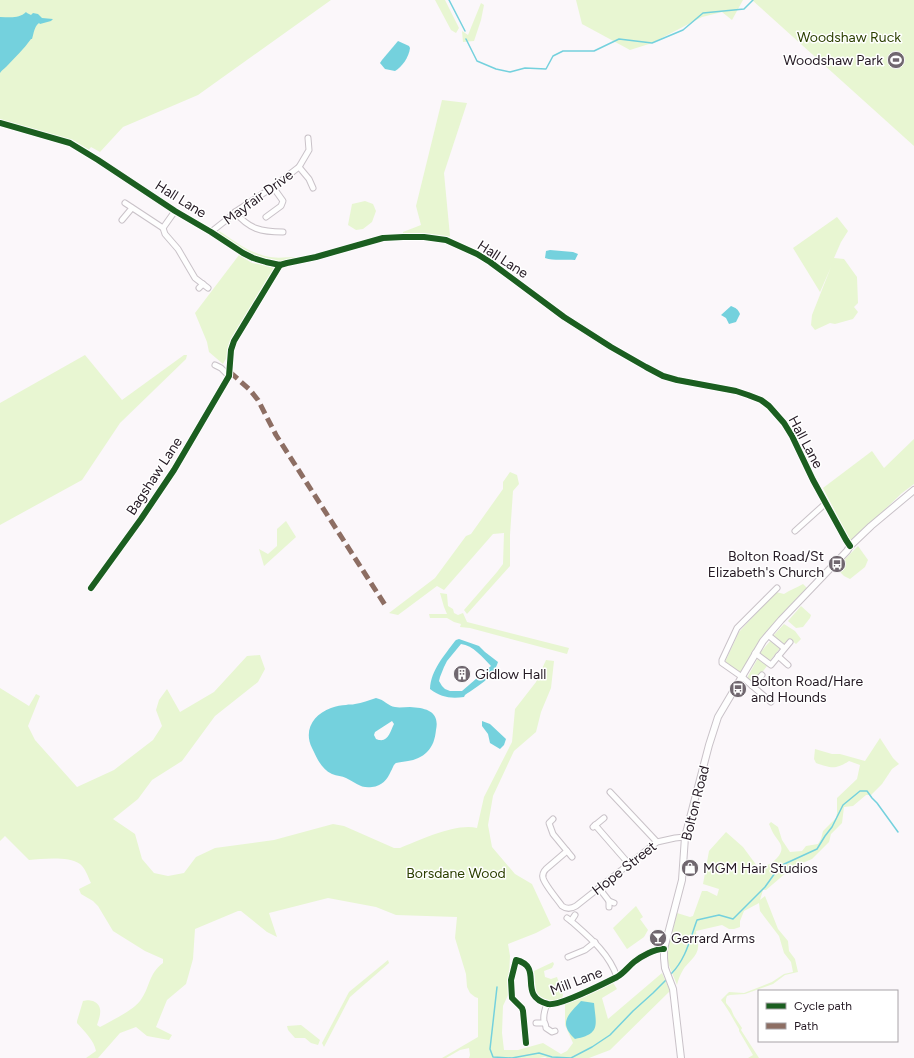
<svg xmlns="http://www.w3.org/2000/svg" width="914" height="1058" viewBox="0 0 914 1058" font-family="Figtree,sans-serif">
	<style>
		.green { fill: #e8f6d2 }
		.water { fill: #74d1dd; fill-rule: evenodd }
		.lines { fill: none; stroke-linecap: round; stroke-linejoin: round }
		.stream { stroke: #74d1dd; stroke-width: 1.5 }
		.minor-casing { stroke: #c9c2c8; stroke-width: 7 }
		.major-casing { stroke: #c9c2c8; stroke-width: 8 }
		.minor { stroke: #fefefe; stroke-width: 5 }
		.major { stroke: #fefefe; stroke-width: 6 }
		.quiet { stroke: #8d6e63; stroke-width: 5; stroke-dasharray: 10 5; stroke-linecap: butt }
		.cycleway-casing { stroke: #fff; stroke-width: 8 }
		.cycleway { stroke: #1b5e20; stroke-width: 6 }
		.labels { text-anchor: middle; stroke-width: 3; stroke-linejoin: round; paint-order: stroke }
		.park-label { font-size: 14px; fill: #2c3f00; stroke: #fff }
		.poi-label { font-size: 14px; fill: #251a24; stroke: #fff; text-anchor: start }
		.street-label { font-size: 14px; fill: #251a24; stroke: #fff }
	</style>
	<rect width="100%" height="100%" fill="#fbf7fa"/>
	<g class="green">
		<path d="M0,0H331L198,95L123,127L100,152L91,147L88,151L74,141L64,138L0,120Z"/>
		<path d="M435,0H445L459,28L456,33L451,30Z"/>
		<path d="M576,0H743L732,20L722,12L702,17L652,43L630,50L582,24Z"/>
		<path d="M752,0H914V146Z"/>
		<path d="M481,3L484,5L481,20L474,41L463,42L462,31L468,35Z"/>
		<path d="M442,100L467,103L444,173L450,236L448,239L427,234L403,235V232L421,225L416,206Z"/>
		<path d="M365,201L373,204L376,211L372,222L363,229L356,230L348,225L352,204Z"/>
		<path d="M837,217L848,231L841,242L834,258L844,259L857,277L858,303L854,307L858,312L853,319L835,324L830,323L815,330L811,325L812,315L831,267L820,292L793,248Z"/>
		<path d="M219,231C233,240 248,252 265,256C276,259 286,257 297,257V260C291,261 285,262 279,262C257,262 237,247 219,236L218,234Z"/>
		<path d="M239,255L252,263L276,267L233,341L228,355L223,364L209,352L207,342L195,313Z"/>
		<path d="M85,355L122,400L184,355H187L186,359L120,423L82,480L0,525V403Z"/>
		<path d="M914,439V484L902,493L851,542L823,488L872,451L884,468Z"/>
		<path d="M510,472L517,475L519,484L513,491L510,535V566L467,614L464,610L497,572L503,564L504,533L493,534L444,590L437,586L398,615L389,613L435,578L466,536L471,534L503,489V482Z"/>
		<path d="M286,521L296,537L264,566L259,549L268,554L277,546V529Z"/>
		<path d="M858,546L868,560L865,567L850,579L844,576L836,568Z"/>
		<path d="M803,584L807,588L783,613L771,627L742,673L728,666L725,662L739,632L760,609L776,592L784,594C790,590 796,588 803,584Z"/>
		<path d="M440,593L447,594L448,606L453,609L454,613L458,615L463,613L467,622L569,648L567,654L470,628L460,627L461,624L454,622L447,618H430L429,614H447L444,607Z"/>
		<path d="M801,606L811,615L810,618L803,627L796,628L788,621Z"/>
		<path d="M784,624L795,631L801,639L796,644L790,639L783,645L773,636Z"/>
		<path d="M771,640L781,647L769,662L759,654Z"/>
		<path d="M260,655L265,669L258,682L215,716L182,761L152,780L138,799L113,819L135,834L142,859L154,873L168,876L184,873L196,857L215,848L274,840L333,824L344,826L394,848H400C420,840 456,823 477,828L484,797L512,742L515,709L536,682L546,660L554,661L551,688L541,712L536,732L514,751L493,796L488,825L492,847L515,874L532,884L551,925L536,933L508,944L510,956L508,995L503,1006L502,1033L504,1050H518L543,1043L561,1054L567,1051L573,1043L565,1025V1002L612,981L617,989L602,998L608,1019L662,973L670,991L610,1050L589,1058H547L545,1057L539,1058H469L470,1055L469,1048L460,1050L446,1058H442L478,1037V998L475,997L470,993L467,987L466,974L455,938L457,917L396,915L376,907L328,898L269,913L277,937L267,932L241,911H238L195,929L193,959L186,984L167,1000L156,1027L172,1035L169,1040L147,1036L136,1027L120,1033L98,1058H86L96,1051C94,1040 84,1031 77,1023V1021L83,1001C87,1000 89,1000 93,1001C104,1006 100,1016 97,1025L100,1027C111,1021 132,1011 140,1001C150,988 148,974 163,963V959L145,951L113,931L98,906L93,901L81,894L79,889L91,883C88,877 86,869 80,864C68,856 43,859 29,860L5,836L0,841V688L29,706L36,694L40,696L28,726L35,740L77,787L114,770L153,740L162,726L156,710L159,700L167,689L180,712L214,692L247,656Z"/>
		<path d="M758,658L767,666L754,683L747,678Z"/>
		<path d="M880,738L893,758L899,764L892,769L882,784L871,795H866L853,806L844,807L842,823L831,834L829,842L812,859L793,867L766,890H763L760,900L765,896L778,929L788,941L789,951L795,959L798,972L785,975L773,984L745,994L730,995L727,996L726,999V1003L731,1009L734,1016L742,1028L741,1030L759,1058H748L753,1055L739,1031V1029C733,1019 728,1009 721,1000L729,992L744,993L772,982L784,974L793,972L791,962L784,953L779,936L760,911L759,903L744,911L740,921V927L734,929H729L722,925L696,931C696,936 699,943 698,947C698,956 687,963 683,970C680,975 678,980 677,985L668,963L667,949H668L677,913L690,917L693,916L702,891H707L717,896L719,889L703,884L709,851L726,832L743,847L757,866C768,865 769,866 777,858C785,849 781,844 775,836C772,832 771,828 769,824L771,822L778,827L782,840L790,852L802,851L806,846L818,844L821,839L823,831L836,818L837,813V798L857,779L860,765L849,761C835,770 831,768 816,763L814,759L815,749L832,754H840L865,761Z"/>
		<path d="M636,906L643,917L640,919L648,930L644,937L627,949L613,928Z"/>
		<path d="M388,960L389,963L350,997L324,1047L322,1043L349,992Z"/>
		<path d="M553,962L554,964L552,968L544,971L545,977L551,979L557,977L563,995L561,1002L555,1005L538,998L536,993L534,971Z"/>
		<path d="M301,1025L320,1040L318,1045L311,1043L305,1038H295L288,1030L287,1026Z"/>
	</g>
	<g class="water">
		<path d="M26,12L27,13L31,15L33,13L38,14L42,18L53,19L51,21L40,24L39,23C34,27 34,33 32,39H31C24,49 15,57 7,66C4,69 2,70 0,73V17C10,17 19,19 26,12Z"/>
		<path d="M398,41L409,46L410,48C409,57 402,67 395,71L385,69L380,63L382,60Z"/>
		<path d="M550,250L573,252L578,254L575,260C565,259 554,261 545,258L546,251Z"/>
		<path d="M731,306C736,308 738,309 740,314L736,322L729,324L726,318L721,315Z"/>
		<path d="M459,639L479,646L485,652L498,662C493,678 478,686 465,695L464,697C450,699 441,697 430,689C431,670 444,656 455,641L456,640ZM461,644C473,645 483,658 491,666L462,691H450L445,689L442,686L439,681L440,677L444,667L447,661Z"/>
		<path d="M376,698C385,700 388,706 395,707C399,708 405,707 410,707C426,708 440,711 436,730C435,739 433,746 427,752C422,757 415,760 408,761C404,762 399,762 396,763C393,765 393,768 391,771C387,780 382,786 372,787C361,789 355,782 346,778C342,776 337,776 332,774C321,769 317,758 312,748C303,730 314,714 331,708C336,706 342,705 346,705C349,704 352,705 355,704C362,703 369,700 376,698ZM392,721L394,724C390,732 388,744 376,739L374,735L375,732Z"/>
		<path d="M482,721L490,724L506,739L504,745L500,749L490,743L488,734L482,726Z"/>
		<path d="M581,1001L594,1003C596,1025 601,1034 575,1039C558,1023 568,1015 581,1001Z"/>
	</g>
	<g class="lines">
		<g class="stream">
			<path d="M449,0L465,31"/>
			<path d="M466,39L477,61L496,69L510,72L525,68L546,69L553,56L563,51H594L619,39L652,43L683,30L703,13L744,9L753,0"/>
			<path d="M671,974C686,959 690,939 697,920L719,915L733,919L765,887L780,866L817,849L825,836L832,827L843,805L860,791H867L872,798L877,803L898,832"/>
			<path d="M497,987L490,1049L493,1057L512,1058L539,1053L552,1057L571,1058L592,1047L610,1035L633,1011L653,993L666,980"/>
		</g>
		<defs>
			<g id="minor">
				<path d="M0,123L70,143L98,160L175,211L211,232L243,253L253,258L266,262L280,265L287,263L316,257L383,238L403,237H424L446,240L477,254L490,262L564,317L611,347L646,367L663,376L677,380L736,391L748,395L761,400L769,406L784,423L792,436L813,480L846,540L850,546"/>
				<path d="M299,167L309,179L313,188"/>
				<path d="M125,203L163,228L165,234L178,249L195,278L208,288"/>
				<path d="M235,212C249,229 261,232 283,232"/>
				<path d="M266,217L281,206L283,201L273,187"/>
				<path d="M122,220L132,208"/>
				<path d="M163,228L175,211"/>
				<path d="M211,232L230,217L235,212L273,187L299,167L309,150L308,138"/>
				<path d="M199,288L203,284"/>
				<path d="M215,365L221,368L229,376"/>
				<path d="M795,531L826,503"/>
				<path d="M91,588L141,519L174,470L229,376L231,350L234,341L280,265"/>
				<path d="M768,635L784,648"/>
				<path d="M755,653L771,665L790,642"/>
				<path d="M778,656L788,665"/>
				<path d="M752,686L762,675"/>
				<path d="M771,702L742,677L722,663V660L737,628L777,588"/>
				<path d="M610,792L657,842"/>
				<path d="M553,819L549,823L553,834L572,857"/>
				<path d="M595,825L629,864"/>
				<path d="M593,827L604,818"/>
				<path d="M567,851L546,869C544,871 542,874 543,878C545,885 557,899 562,906C566,909 571,909 576,906L657,842L675,838L685,837"/>
				<path d="M599,888L609,901"/>
				<path d="M609,907V901L614,903"/>
				<path d="M567,918L571,921L575,915"/>
				<path d="M571,921C589,937 609,953 617,977"/>
				<path d="M568,957L585,950L595,942"/>
				<path d="M547,1004C545,1009 543,1015 544,1021C545,1023 546,1025 546,1028L552,1032L555,1031"/>
				<path d="M536,1023H544"/>
				<path d="M526,1043L523,1011L522,1008L512,998L511,980L516,960C545,967 516,996 548,1004C558,1007 605,983 617,977C624,973 628,967 634,962C640,957 656,948 664,949"/>
			</g>
			<path id="major" d="M681,1058L673,989L665,968L664,958V949L682,880L685,837L709,745L718,717L763,641L781,620L847,551L850,546L871,526L914,490"/>
		</defs>
		<use href="#minor" class="minor-casing"/>
		<use href="#major" class="major-casing"/>
		<use href="#minor" class="minor"/>
		<use href="#major" class="major"/>
		<path class="quiet" d="M230,372L250,390L258,400L276,435L387,608"/>
		<defs>
			<g id="cycleway">
				<path d="M0,123L70,143L98,160L175,211L211,232L243,253L253,258L266,262L280,265L287,263L316,257L383,238L403,237H424L446,240L477,254L490,262L564,317L611,347L646,367L663,376L677,380L736,391L748,395L761,400L769,406L784,423L792,436L813,480L846,540L850,546"/>
				<path d="M91,588L141,519L174,470L229,376L231,350L234,341L280,265"/>
				<path d="M526,1043L523,1011L522,1008L512,998L511,980L516,960C545,967 516,996 548,1004C558,1007 605,983 617,977C624,973 628,967 634,962C640,957 656,948 664,949"/>
			</g>
		</defs>
		<use href="#cycleway" class="cycleway-casing"/>
		<use href="#cycleway" class="cycleway"/>
	</g>
	<defs>
		<symbol id="stadium-disc" viewBox="-11 -11 22 22"><circle r="9.5" fill="#70676f" stroke="#fff"/><path d="M0-5a6.5 5 0 1 0 0 10a6.5 5 0 1 0 0-10ZM-3.5-1.8h7v3.6h-7Z" fill="#fff"/></symbol>
		<symbol id="bus-disc" viewBox="-11 -11 22 22"><circle r="9.5" fill="#70676f" stroke="#fff"/><path d="M-5-6H5V4H4V6H2V4H-2V6H-4V4H-5ZM-3.5-4V0h7V-4ZM-3.5 1.2v1.5H-2V1.2ZM2 1.2v1.5H3.5V1.2Z" fill="#fff"/></symbol>
		<symbol id="building-disc" viewBox="-11 -11 22 22"><circle r="9.5" fill="#70676f" stroke="#fff"/><path d="M-4-6H4V6H1V3H-1V6H-4ZM-2.5-4.3h1.7v1.8h-1.7ZM.8-4.3h1.7v1.8H.8ZM-2.5-1h1.7V.8h-1.7ZM.8-1h1.7V.8H.8Z" fill="#fff"/></symbol>
		<symbol id="shop-disc" viewBox="-11 -11 22 22"><circle r="9.5" fill="#70676f" stroke="#fff"/><path d="M-5-2.5h2.3a2.7 3.5 0 0 1 5.4 0H5L5.5 6h-11ZM-1.5-2.5h3a1.5 2.3 0 0 0-3 0Z" fill="#fff"/></symbol>
		<symbol id="bar-disc" viewBox="-11 -11 22 22"><circle r="9.5" fill="#70676f" stroke="#fff"/><path d="M-6-5H6L.8 .8V4.5H3.5V6h-7V4.5H-.8V.8Z" fill="#fff"/></symbol>
	</defs>
	<g fill-rule="evenodd">
		<use href="#stadium-disc" x="886" y="50" width="20" height="20"/>
		<use href="#bus-disc" x="827" y="554" width="20" height="20"/>
		<use href="#building-disc" x="452" y="664" width="20" height="20"/>
		<use href="#bus-disc" x="728" y="679" width="20" height="20"/>
		<use href="#shop-disc" x="680" y="858" width="20" height="20"/>
		<use href="#bar-disc" x="648" y="928" width="20" height="20"/>
	</g>
	<g class="labels">
		<g class="park-label">
			<text x="849" y="42">Woodshaw Ruck</text>
			<text x="456" y="878">Borsdane Wood</text>
		</g>
		<g class="poi-label">
			<text x="883" y="65" text-anchor="end">Woodshaw Park</text>
			<text x="824" y="561" text-anchor="end">Bolton Road/St<tspan x="824" dy="16">Elizabeth's Church</tspan></text>
			<text x="475" y="679">Gidlow Hall</text>
			<text x="751" y="686">Bolton Road/Hare<tspan x="751" dy="16">and Hounds</tspan></text>
			<text x="703" y="873">MGM Hair Studios</text>
			<text x="671" y="943">Gerrard Arms</text>
		</g>
		<g class="street-label">
			<text transform="translate(258 197) rotate(-36)" y="5">Mayfair Drive</text>
			<text transform="translate(181 199) rotate(32)" y="5">Hall Lane</text>
			<text transform="translate(503 259) rotate(33)" y="5">Hall Lane</text>
			<text transform="translate(806 442) rotate(62)" y="5">Hall Lane</text>
			<text transform="translate(154 476) rotate(-57)" y="5">Bagshaw Lane</text>
			<text transform="translate(695 803) rotate(-76)" y="5">Bolton Road</text>
			<text transform="translate(624 868) rotate(-38)" y="5">Hope Street</text>
			<text transform="translate(576 981) rotate(-21)" y="5">Mill Lane</text>
		</g>
	</g>
	<rect x="758" y="990" width="140" height="52" fill="#ffffff" stroke="#a8a3a7"/>
	<rect x="766" y="1003" width="20" height="6" fill="#1b5e20" stroke="#a8a3a7"/>
	<text x="794" y="1010" font-size="12" fill="#251a24">Cycle path</text>
	<rect x="766" y="1023" width="20" height="6" fill="#8d6e63" stroke="#a8a3a7"/>
	<text x="794" y="1030" font-size="12" fill="#251a24">Path</text>
</svg>
